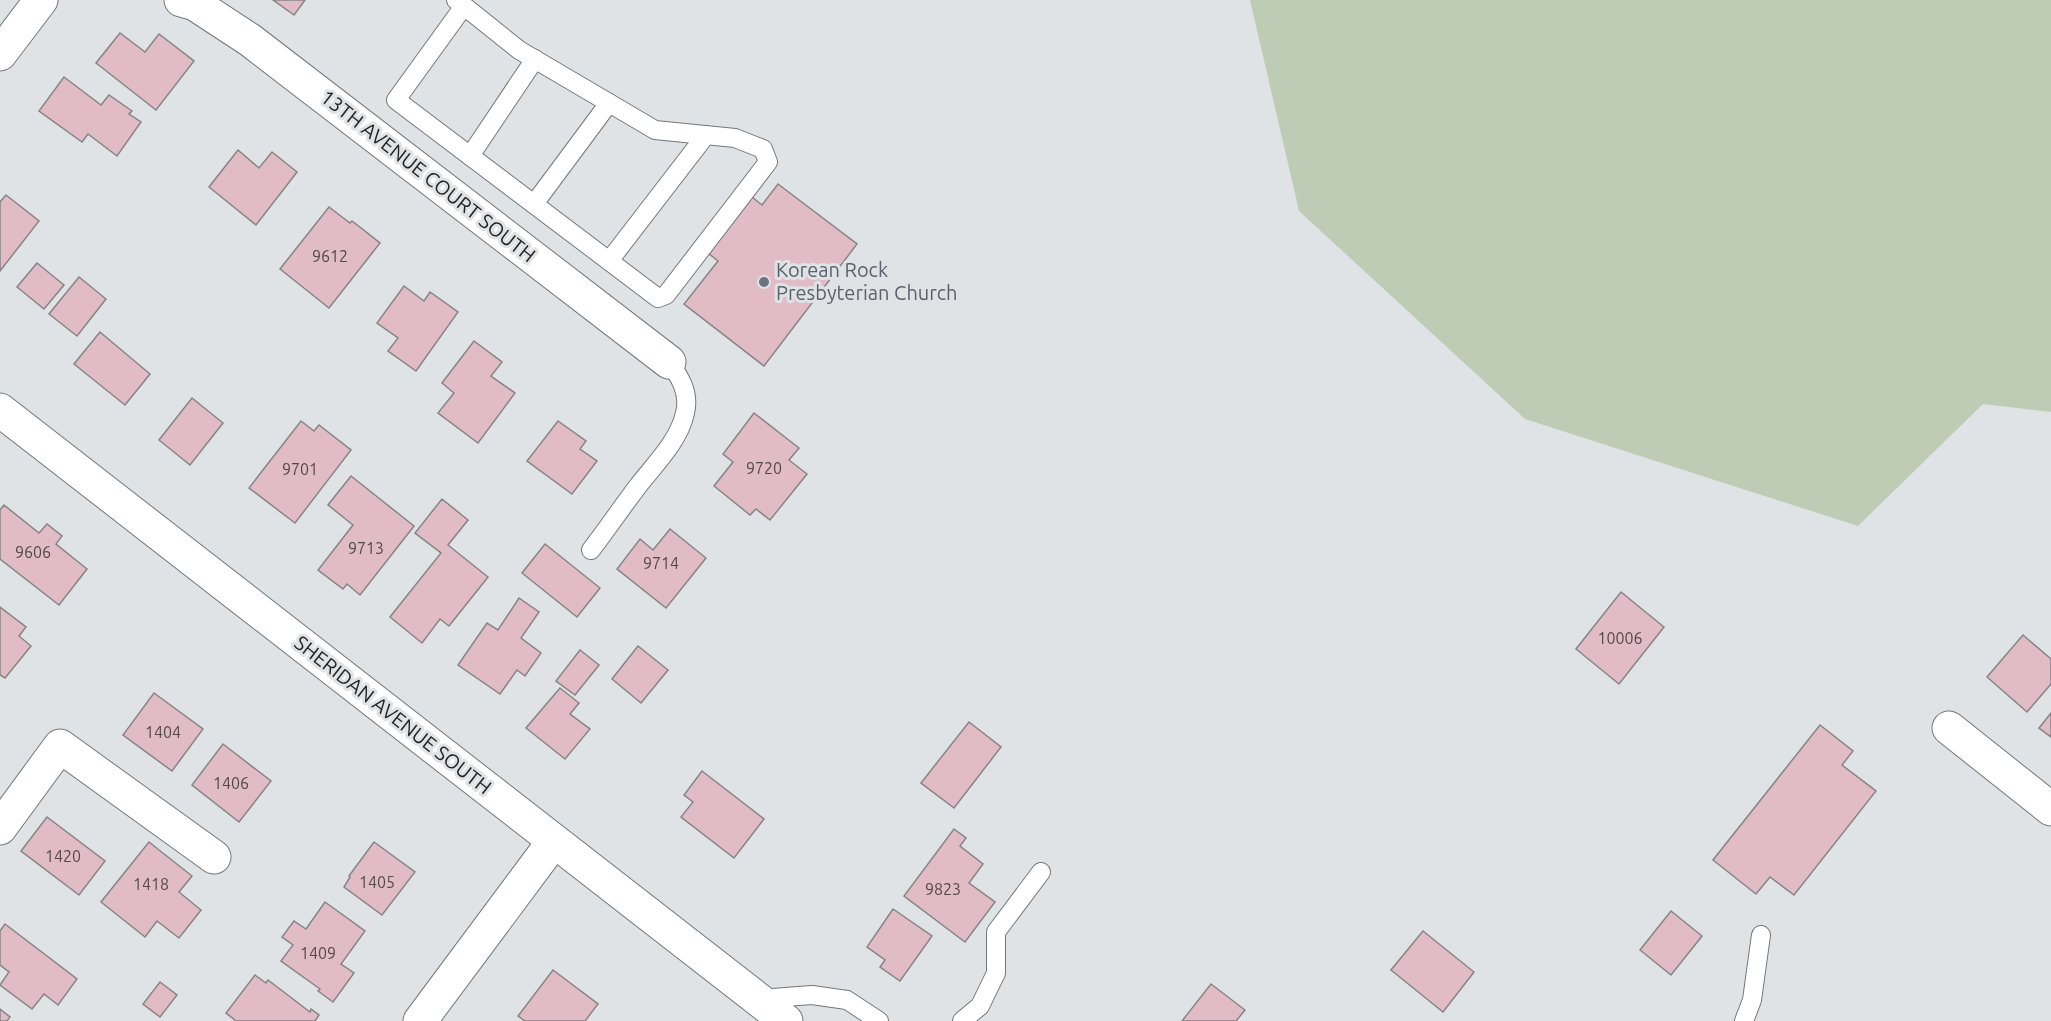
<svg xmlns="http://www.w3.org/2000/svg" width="2051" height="1021" viewBox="0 0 2051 1021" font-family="Ubuntu,sans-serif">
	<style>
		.green { fill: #beccb6 }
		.building { fill: #e1bcc7; stroke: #878485; stroke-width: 1.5 }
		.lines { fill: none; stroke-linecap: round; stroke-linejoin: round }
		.service-casing { stroke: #747779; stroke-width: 20 }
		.minor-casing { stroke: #747779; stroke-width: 35 }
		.secondary-casing { stroke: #747779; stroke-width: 35 }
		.service { stroke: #fff; stroke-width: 18 }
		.minor { stroke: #fff; stroke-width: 33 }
		.secondary { stroke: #fff; stroke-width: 33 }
		.worship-dot { fill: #6b7280; stroke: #dfe3e5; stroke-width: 2 }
		.labels { text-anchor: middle; stroke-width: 6; stroke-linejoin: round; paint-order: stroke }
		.number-label { font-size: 16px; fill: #52494d }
		.street-label { font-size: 20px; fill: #222324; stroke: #dfe3e5 }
		.worship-label { font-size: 20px; fill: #5b616d; stroke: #dfe3e5; text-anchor: start }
	</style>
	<rect width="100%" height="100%" fill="#dfe3e5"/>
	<path class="green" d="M1250,0H2051V412L1983,404L1858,526L1525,419L1299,211Z"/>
	<g class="building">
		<path d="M273,0H305L294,15Z"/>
		<path d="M120,33L145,52L159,34L194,61L156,110L96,63Z"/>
		<path d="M64,77L101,105L109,95L132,111L129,114L141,122L117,156L88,134L82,142L39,111Z"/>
		<path d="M238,150L259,168L272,152L297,172L256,225L209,187Z"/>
		<path d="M778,184L857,244L764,366L684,304L718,261L703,249L747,193L762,205Z"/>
		<path d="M6,195L39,221L0,271V202Z"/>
		<path d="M329,207L350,223L352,221L380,243L329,308L280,269Z"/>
		<path d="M37,263L64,285L44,309L17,287Z"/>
		<path d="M79,277L106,299L77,336L49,314Z"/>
		<path d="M404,286L424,301L430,292L458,312L416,371L388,351L398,338L377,323Z"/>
		<path d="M100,332L150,374L125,405L74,364Z"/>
		<path d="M474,341L502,362L491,376L515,393L478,443L438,413L454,393L442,383Z"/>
		<path d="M192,398L223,423L190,465L159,440Z"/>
		<path d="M754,413L799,448L789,460L807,474L770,520L756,509L750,515L714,486L733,462L723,454Z"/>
		<path d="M301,421L314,431L319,425L351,450L295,523L249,488Z"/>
		<path d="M558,421L586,441L580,449L597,461L572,494L527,461Z"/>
		<path d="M351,476L414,526L360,595L347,584L343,589L318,570L353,525L328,505Z"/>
		<path d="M442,499L468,520L448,545L488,577L449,626L440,619L422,643L390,617L441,553L415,533Z"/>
		<path d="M4,505L39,533L47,524L62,536L56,544L87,569L59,605L0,559V510Z"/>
		<path d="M670,529L706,558L666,608L617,569L640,539L653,550Z"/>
		<path d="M545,544L600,588L577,617L522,573Z"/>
		<path d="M1621,592L1664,627L1619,684L1576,649Z"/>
		<path d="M519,598L539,612L521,638L541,653L525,676L517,670L500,694L458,665L487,623L498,630Z"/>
		<path d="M0,607L26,627L19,636L31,646L5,678L0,675Z"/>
		<path d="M2023,635L2051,659V684L2027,712L1987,677Z"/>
		<path d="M638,646L668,670L641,703L612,679Z"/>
		<path d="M580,650L599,665L575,695L556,681Z"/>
		<path d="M560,688L579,703L570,714L590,729L565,759L526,728Z"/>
		<path d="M154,693L203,729L172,771L123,735Z"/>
		<path d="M2051,713V737L2039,728Z"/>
		<path d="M969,722L1001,747L954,808L921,783Z"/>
		<path d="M1820,725L1853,751L1842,765L1876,791L1794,895L1770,877L1756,894L1713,860Z"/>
		<path d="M223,744L271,781L239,822L192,785Z"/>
		<path d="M702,771L764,819L734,858L681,817L693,802L684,795Z"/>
		<path d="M47,817L105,861L79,895L21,851Z"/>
		<path d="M954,829L966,838L960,846L983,864L969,883L995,902L965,942L904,896Z"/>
		<path d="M149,842L192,876L179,892L201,910L179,938L157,921L145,937L101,902Z"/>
		<path d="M374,842L415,872L382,915L344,887L350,877L349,876Z"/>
		<path d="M325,902L365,931L341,964L354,973L333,1002L318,991L320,989L281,961L293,945L282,937L294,921L306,929Z"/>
		<path d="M893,909L932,936L900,981L880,967L885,960L867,947Z"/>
		<path d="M1671,911L1702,936L1671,975L1640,950Z"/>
		<path d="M5,924L77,979L58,1005L44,994L32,1009L0,985L9,972L0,965V931Z"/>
		<path d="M1423,931L1474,972L1443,1012L1391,970Z"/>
		<path d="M553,970L598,1004L585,1021H525L518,1016Z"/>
		<path d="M255,975L266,983L268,980L310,1012L311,1009L319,1015L315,1021H236L226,1013Z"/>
		<path d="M160,982L177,995L160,1017L143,1004Z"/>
		<path d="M1211,984L1245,1010L1236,1021H1182Z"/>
		<path d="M0,1009L10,1017L7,1021H0Z"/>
	</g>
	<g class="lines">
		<defs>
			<g id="service">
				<path d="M456,0L464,6L519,50L655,130L735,138L763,149L768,162L666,295L658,298L396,100L464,6"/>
				<path d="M470,156L535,59"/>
				<path d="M534,204L609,103"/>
				<path d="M609,261L706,135"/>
				<path d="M591,550C607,529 622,507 638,486C655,464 679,441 685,413C690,393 680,377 669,362"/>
				<path d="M759,999L812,995L847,1000L879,1021"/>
				<path d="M962,1021L980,1006L996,973V932L1041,872"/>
				<path d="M1744,1021L1752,1000L1761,935"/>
			</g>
			<g id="minor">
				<path d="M181,0L195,4L250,40L669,362"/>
				<path d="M0,410L786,1021"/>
				<path d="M1949,728L2051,809"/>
				<path d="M0,828L60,746L214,857"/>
				<path d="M420,1021L554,841"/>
			</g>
			<path id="secondary" d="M0,54L41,0"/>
		</defs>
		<use href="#service" class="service-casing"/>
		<use href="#minor" class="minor-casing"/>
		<use href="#secondary" class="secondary-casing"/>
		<use href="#service" class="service"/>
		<use href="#minor" class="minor"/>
		<use href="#secondary" class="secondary"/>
	</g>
	<circle class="worship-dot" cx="764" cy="282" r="6"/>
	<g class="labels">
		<g class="number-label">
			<text x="330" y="262">9612</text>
			<text x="764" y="474">9720</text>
			<text x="300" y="475">9701</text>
			<text x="366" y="554">9713</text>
			<text x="33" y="558">9606</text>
			<text x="661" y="569">9714</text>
			<text x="1620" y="644">10006</text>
			<text x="163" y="738">1404</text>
			<text x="231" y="789">1406</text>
			<text x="63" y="862">1420</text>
			<text x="377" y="888">1405</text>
			<text x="151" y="890">1418</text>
			<text x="943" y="895">9823</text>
			<text x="318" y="959">1409</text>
		</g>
		<g class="street-label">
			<text transform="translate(428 176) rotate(38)" y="7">13TH AVENUE COURT SOUTH</text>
			<text transform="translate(393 715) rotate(38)" y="7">SHERIDAN AVENUE SOUTH</text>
		</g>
		<g class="worship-label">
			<text x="776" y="277">Korean Rock<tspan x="776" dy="23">Presbyterian Church</tspan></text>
		</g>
	</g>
</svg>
